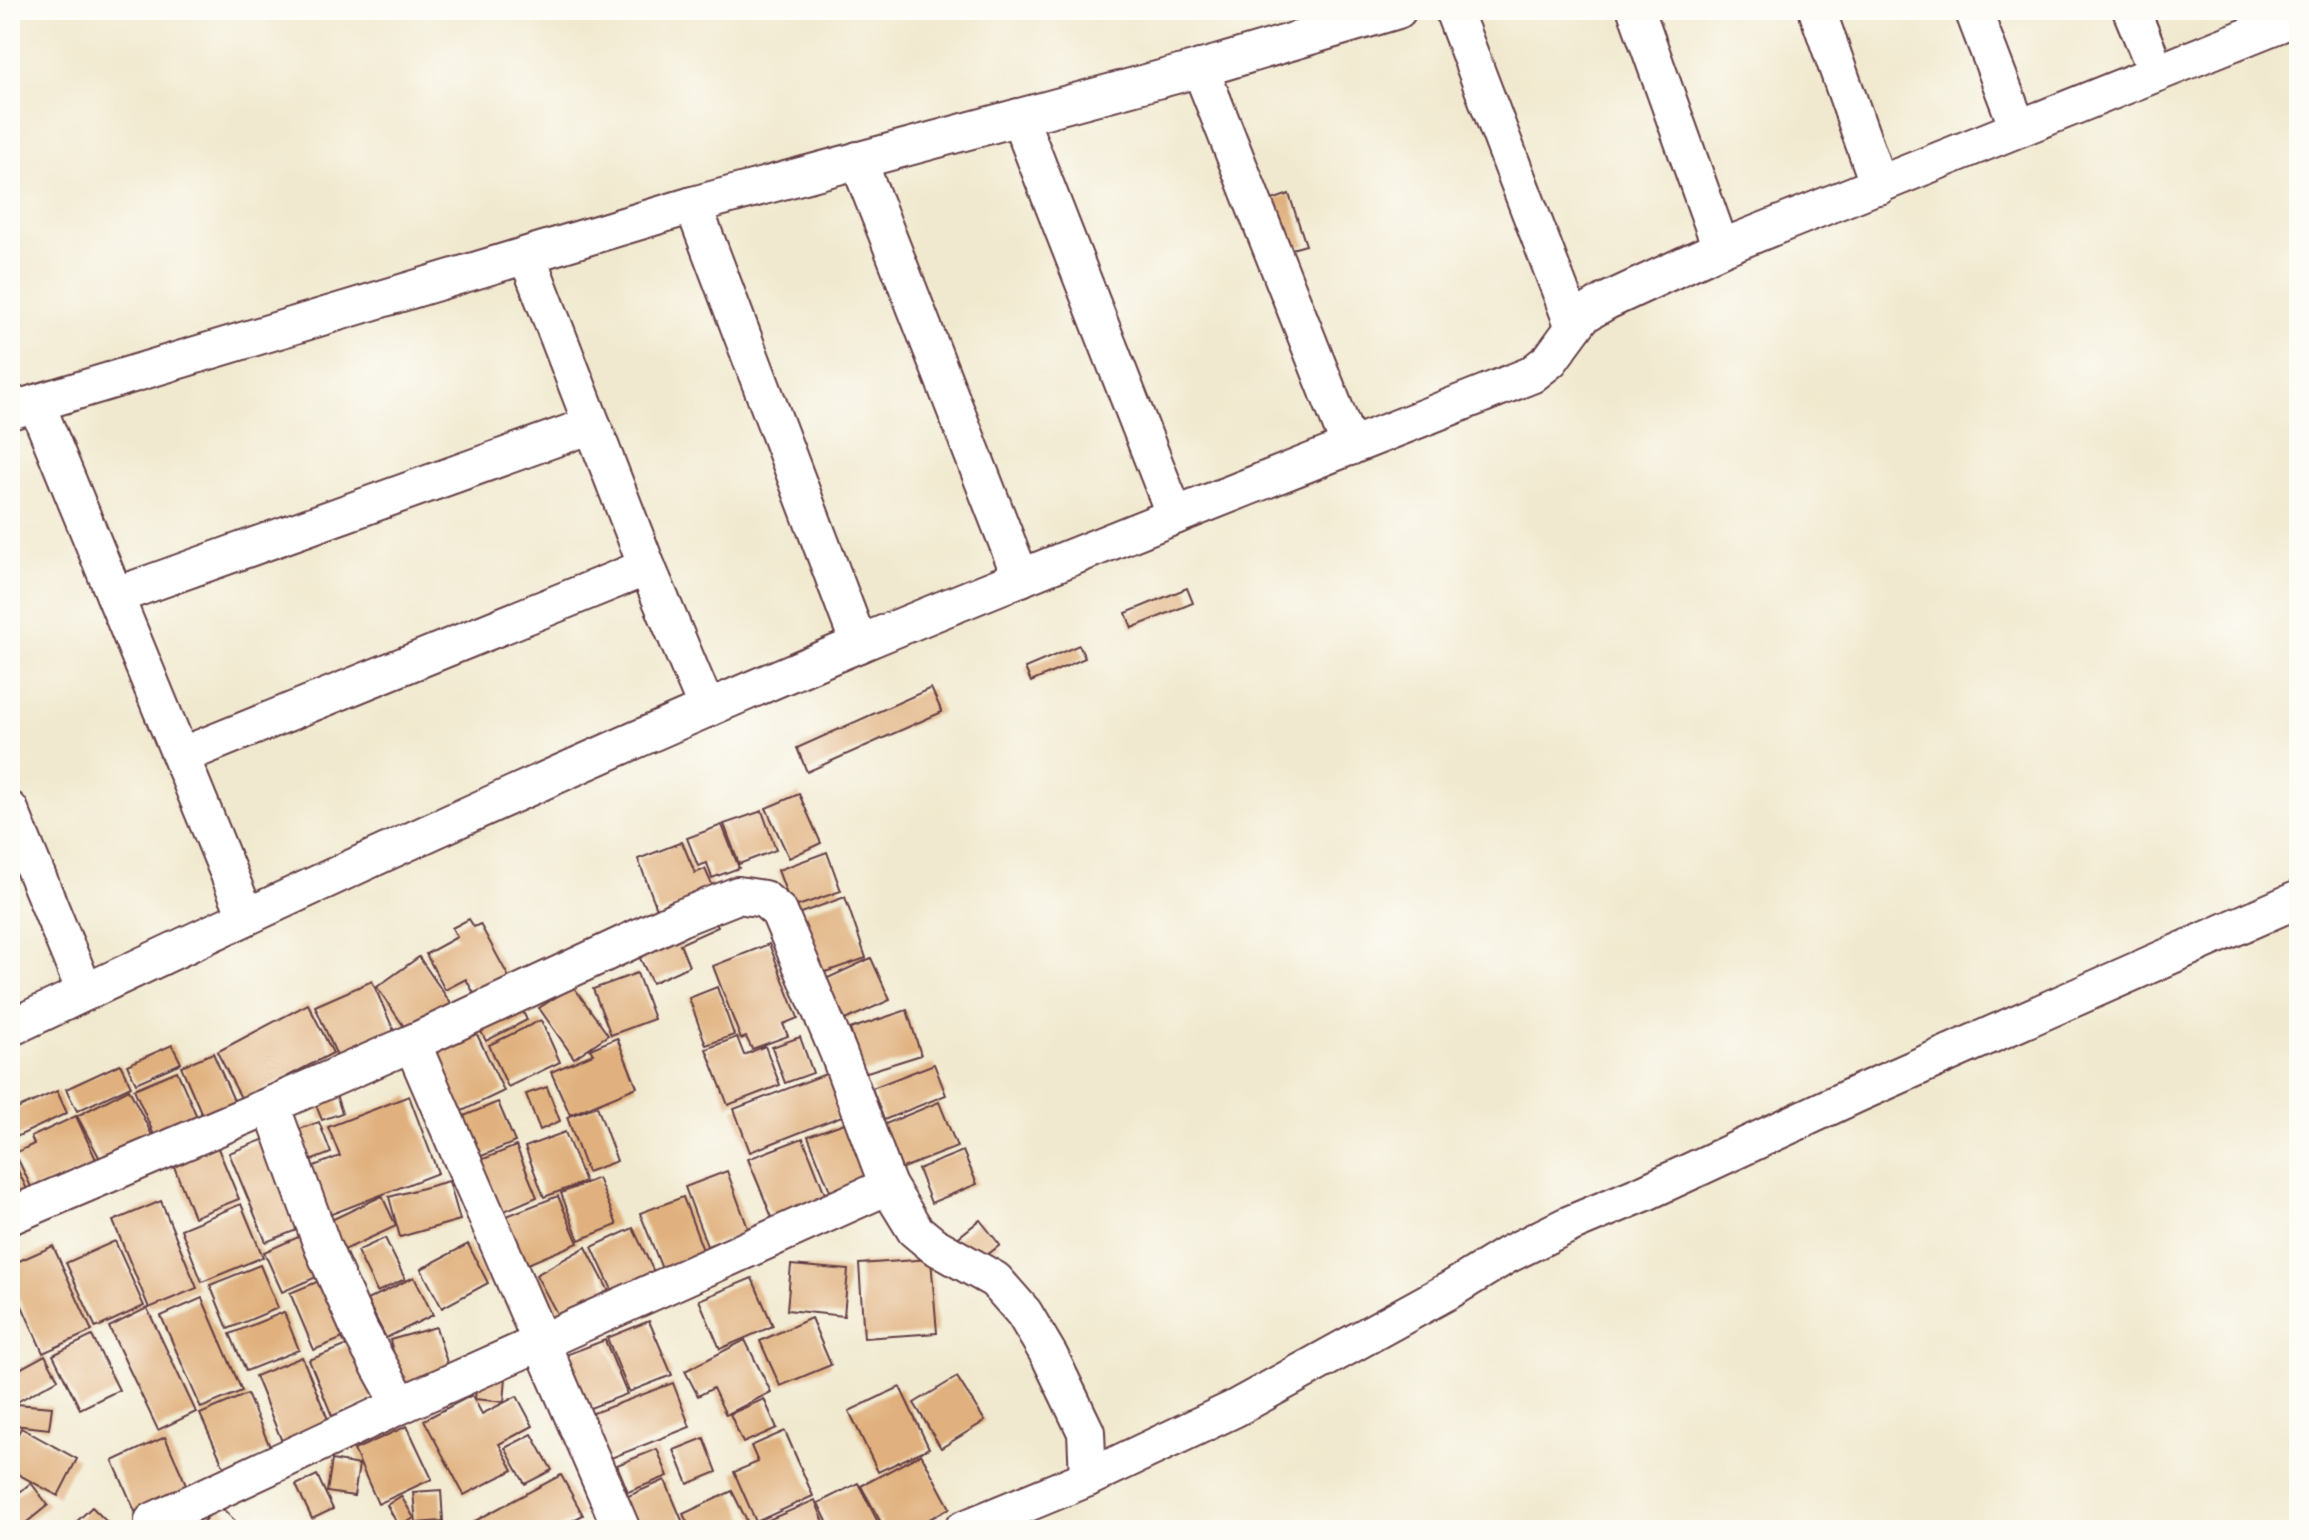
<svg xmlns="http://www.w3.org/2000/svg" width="2309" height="1540" viewBox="0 0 2309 1540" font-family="Itim,sans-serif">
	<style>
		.building { fill: #e0b17e }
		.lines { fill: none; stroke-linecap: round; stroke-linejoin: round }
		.minor-casing { stroke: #633d44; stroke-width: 40 }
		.minor { stroke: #fff; stroke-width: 36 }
	</style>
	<rect width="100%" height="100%" fill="#fdfcf7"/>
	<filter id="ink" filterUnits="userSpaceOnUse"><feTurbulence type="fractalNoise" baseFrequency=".0125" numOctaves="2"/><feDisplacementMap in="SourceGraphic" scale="16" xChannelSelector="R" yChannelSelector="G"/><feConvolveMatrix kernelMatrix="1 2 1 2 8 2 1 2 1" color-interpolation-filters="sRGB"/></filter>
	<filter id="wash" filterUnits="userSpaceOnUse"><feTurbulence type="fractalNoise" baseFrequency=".006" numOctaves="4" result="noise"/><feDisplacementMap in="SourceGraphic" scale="32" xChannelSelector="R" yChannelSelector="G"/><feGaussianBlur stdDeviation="1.8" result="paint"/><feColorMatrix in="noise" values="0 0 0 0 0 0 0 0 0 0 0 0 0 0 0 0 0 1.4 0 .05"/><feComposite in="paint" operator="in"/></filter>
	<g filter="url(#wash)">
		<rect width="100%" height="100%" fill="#f1e9cf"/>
		<g id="blocks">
			<g class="building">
				<path d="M1289,194L1306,245L1288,250L1272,200Z"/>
				<path d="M1187,588L1193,603L1132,628L1126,613Z"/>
				<path d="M1079,645L1085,658L1031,682L1025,668Z"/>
				<path d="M931,688L942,712L807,772L797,748Z"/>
				<path d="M799,794L821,843L789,858L766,808Z"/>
				<path d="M762,811L776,850L739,864L724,824Z"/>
				<path d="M722,825L739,868L712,878L707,863L698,866L687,838Z"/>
				<path d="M682,842L695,873L705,869L715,891L659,914L638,859Z"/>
				<path d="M827,852L841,891L792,908L778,870Z"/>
				<path d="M845,897L866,958L811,977L789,917Z"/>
				<path d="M711,913L718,927L680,944L689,966L652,983L635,948Z"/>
				<path d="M469,919L474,927L480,924L511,981L477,999L466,979L445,990L426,954L457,937L452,928Z"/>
				<path d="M769,944L798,1018L783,1024L788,1036L752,1049L746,1037L741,1039L713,966Z"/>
				<path d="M419,957L454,1008L411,1037L377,987Z"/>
				<path d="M871,958L890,1000L836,1024L817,983Z"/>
				<path d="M637,973L654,1019L611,1035L593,989Z"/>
				<path d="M372,981L398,1040L341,1065L315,1006Z"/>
				<path d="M573,986L608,1035L574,1058L539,1008Z"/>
				<path d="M717,987L734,1035L706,1045L689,998Z"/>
				<path d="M516,997L527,1020L486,1041L474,1019Z"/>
				<path d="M308,1004L333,1053L242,1100L217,1052Z"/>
				<path d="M907,1010L921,1055L864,1073L850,1029Z"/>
				<path d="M541,1020L560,1062L508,1087L489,1045Z"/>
				<path d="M472,1024L504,1091L458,1113L424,1047Z"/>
				<path d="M737,1037L744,1055L765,1046L780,1085L728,1105L706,1049Z"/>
				<path d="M800,1037L813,1073L785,1083L772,1047Z"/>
				<path d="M617,1038L637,1087L570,1115L551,1072L593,1054L590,1049Z"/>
				<path d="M172,1045L181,1063L136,1083L127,1065Z"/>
				<path d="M213,1053L239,1112L207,1126L181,1066Z"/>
				<path d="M120,1064L131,1086L77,1111L66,1089Z"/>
				<path d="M934,1064L946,1095L884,1120L872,1088Z"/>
				<path d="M177,1071L201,1126L158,1144L134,1089Z"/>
				<path d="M831,1072L847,1114L750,1152L734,1109Z"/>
				<path d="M547,1087L560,1121L540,1130L526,1094Z"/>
				<path d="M129,1089L157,1145L107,1172L77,1116Z"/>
				<path d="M57,1091L67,1113L10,1140V1112Z"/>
				<path d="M335,1092L342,1113L322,1120L314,1100Z"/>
				<path d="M409,1096L438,1173L324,1217L306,1169L340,1156L328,1127Z"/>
				<path d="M498,1102L515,1142L470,1161L454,1120Z"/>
				<path d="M939,1102L957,1147L895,1171L878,1127Z"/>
				<path d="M597,1106L617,1161L587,1172L567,1117Z"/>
				<path d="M76,1116L99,1166L32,1189L15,1153L34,1144L31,1137Z"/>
				<path d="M853,1120L876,1181L833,1198L808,1136Z"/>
				<path d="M319,1122L331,1153L310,1161L297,1130Z"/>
				<path d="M565,1132L585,1182L544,1197L525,1147Z"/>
				<path d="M803,1138L827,1199L773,1220L748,1159Z"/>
				<path d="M265,1139L302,1228L266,1242L229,1153Z"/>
				<path d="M217,1146L239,1199L194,1217L173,1164Z"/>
				<path d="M516,1146L537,1197L502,1212L481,1160Z"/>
				<path d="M963,1151L977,1184L931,1203L918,1169Z"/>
				<path d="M10,1155L28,1191L10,1199Z"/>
				<path d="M727,1171L749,1231L707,1246L685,1187Z"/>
				<path d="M598,1178L617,1225L579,1240L561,1193Z"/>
				<path d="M449,1181L460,1220L400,1237L389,1197Z"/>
				<path d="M382,1196L396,1226L340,1252L327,1222Z"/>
				<path d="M558,1196L578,1243L523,1266L504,1217Z"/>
				<path d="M683,1197L704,1253L662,1269L640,1213Z"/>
				<path d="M161,1201L197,1288L149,1308L113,1221Z"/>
				<path d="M241,1204L263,1257L202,1282L181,1229Z"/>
				<path d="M980,1220L1000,1245L974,1265L955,1240Z"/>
				<path d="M633,1228L655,1274L614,1294L592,1247Z"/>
				<path d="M303,1235L321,1275L282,1292L264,1252Z"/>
				<path d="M385,1238L405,1279L377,1292L357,1251Z"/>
				<path d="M115,1241L144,1306L96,1328L66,1263Z"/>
				<path d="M468,1244L488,1283L442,1308L421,1269Z"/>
				<path d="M53,1246L92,1331L43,1353L10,1279V1265Z"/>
				<path d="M586,1247L612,1297L562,1323L536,1275Z"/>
				<path d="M931,1259L937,1333L864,1338L859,1264Z"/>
				<path d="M260,1265L278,1308L228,1329L210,1285Z"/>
				<path d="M791,1265L848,1270L844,1316L787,1310Z"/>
				<path d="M414,1277L433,1315L386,1338L367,1300Z"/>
				<path d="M752,1278L773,1326L720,1349L699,1300Z"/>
				<path d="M324,1279L348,1336L314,1350L290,1293Z"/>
				<path d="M202,1298L242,1391L201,1408L161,1316Z"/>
				<path d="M147,1308L196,1412L158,1430L109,1327Z"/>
				<path d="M284,1312L299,1350L246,1371L230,1334Z"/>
				<path d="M811,1318L831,1365L780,1386L760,1341Z"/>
				<path d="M649,1321L672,1375L629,1392L607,1338Z"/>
				<path d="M436,1327L450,1372L403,1386L390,1340Z"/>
				<path d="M92,1336L119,1390L80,1409L53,1355Z"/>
				<path d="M605,1340L627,1394L585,1410L563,1356Z"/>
				<path d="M745,1340L771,1392L726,1415L713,1388L698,1396L685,1371Z"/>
				<path d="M353,1343L375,1398L332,1416L309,1360Z"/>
				<path d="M45,1355L58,1379L17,1402L10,1389V1374Z"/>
				<path d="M302,1357L330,1424L283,1444L255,1376Z"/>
				<path d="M478,1373L506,1377L504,1402L475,1399Z"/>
				<path d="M957,1377L985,1421L941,1448L914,1403Z"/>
				<path d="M673,1383L690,1427L606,1460L588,1415Z"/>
				<path d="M900,1387L929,1448L878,1472L849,1411Z"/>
				<path d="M247,1394L271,1449L225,1469L200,1414Z"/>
				<path d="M472,1395L482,1414L517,1396L533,1426L499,1444L513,1470L464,1495L424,1420Z"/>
				<path d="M764,1399L777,1428L743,1443L730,1414Z"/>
				<path d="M16,1404L52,1407L49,1429L14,1425Z"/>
				<path d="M407,1426L432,1479L378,1504L354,1450Z"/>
				<path d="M21,1428L77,1459L58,1496L10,1470V1449Z"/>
				<path d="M785,1431L813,1496L756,1522L734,1472L758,1462L751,1446Z"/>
				<path d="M532,1434L552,1470L525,1484L505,1448Z"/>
				<path d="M165,1437L190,1493L137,1516L113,1461Z"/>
				<path d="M704,1438L717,1472L688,1484L674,1450Z"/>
				<path d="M657,1449L668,1476L628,1492L617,1465Z"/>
				<path d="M921,1454L950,1508L909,1530H885L861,1486Z"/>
				<path d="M332,1460L359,1465L354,1496L327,1492Z"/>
				<path d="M317,1475L333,1509L312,1519L296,1485Z"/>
				<path d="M561,1475L583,1515L555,1530H480L475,1521Z"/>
				<path d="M665,1480L686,1530H631L619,1500Z"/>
				<path d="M31,1483L48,1505L17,1530L10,1521V1500Z"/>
				<path d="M858,1483L881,1528L831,1530L818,1503Z"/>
				<path d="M441,1490L443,1521L416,1523L413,1492Z"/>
				<path d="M732,1491L749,1525L746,1527L748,1530H691L683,1514Z"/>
				<path d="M401,1496L414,1518L399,1527L387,1505Z"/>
				<path d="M815,1500L827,1530H762L759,1524Z"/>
				<path d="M219,1505L244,1530H195Z"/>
				<path d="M92,1507L115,1530H72L70,1528Z"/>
			</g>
		</g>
	</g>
	<g filter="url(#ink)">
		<use href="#blocks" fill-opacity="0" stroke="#633d44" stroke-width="2"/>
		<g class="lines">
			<defs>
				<g id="minor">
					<path d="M1453,10L1574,327"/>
					<path d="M1636,10L1721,248"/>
					<path d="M1817,10L1879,186"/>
					<path d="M1973,10L2018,128"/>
					<path d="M2131,10L2157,73"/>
					<path d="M1200,68L1350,447"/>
					<path d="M1019,117L1175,516"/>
					<path d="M858,160L1021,578"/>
					<path d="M693,205L859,644"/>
					<path d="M527,256L647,567L707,709"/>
					<path d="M36,403L246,916"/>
					<path d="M10,411L693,205L1220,63L1398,10"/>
					<path d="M115,596L592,425"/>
					<path d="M181,756L647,567"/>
					<path d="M10,810L85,992"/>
					<path d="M10,1028C291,895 572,764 859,644C1082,551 1307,464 1531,375L1550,360L1583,315L1607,301L1721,248L2299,16"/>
					<path d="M412,1043L622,1530"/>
					<path d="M10,1216L271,1105"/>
					<path d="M401,1405L888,1186"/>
					<path d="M153,1521L401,1405L360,1331L323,1248L271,1105L412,1043L680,918L738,895L764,899L779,912L838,1052L888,1186L915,1230L933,1245L995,1280L1024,1313L1050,1357L1086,1432L1088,1478"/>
					<path d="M962,1530L1088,1478L1234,1409L1450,1290L1507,1255L1570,1224L1644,1193L1857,1094L2299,899"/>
				</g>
			</defs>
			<use href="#minor" class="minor-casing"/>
			<use href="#minor" class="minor"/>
		</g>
	</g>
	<rect width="2309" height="1540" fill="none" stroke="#fdfcf7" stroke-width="40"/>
</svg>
